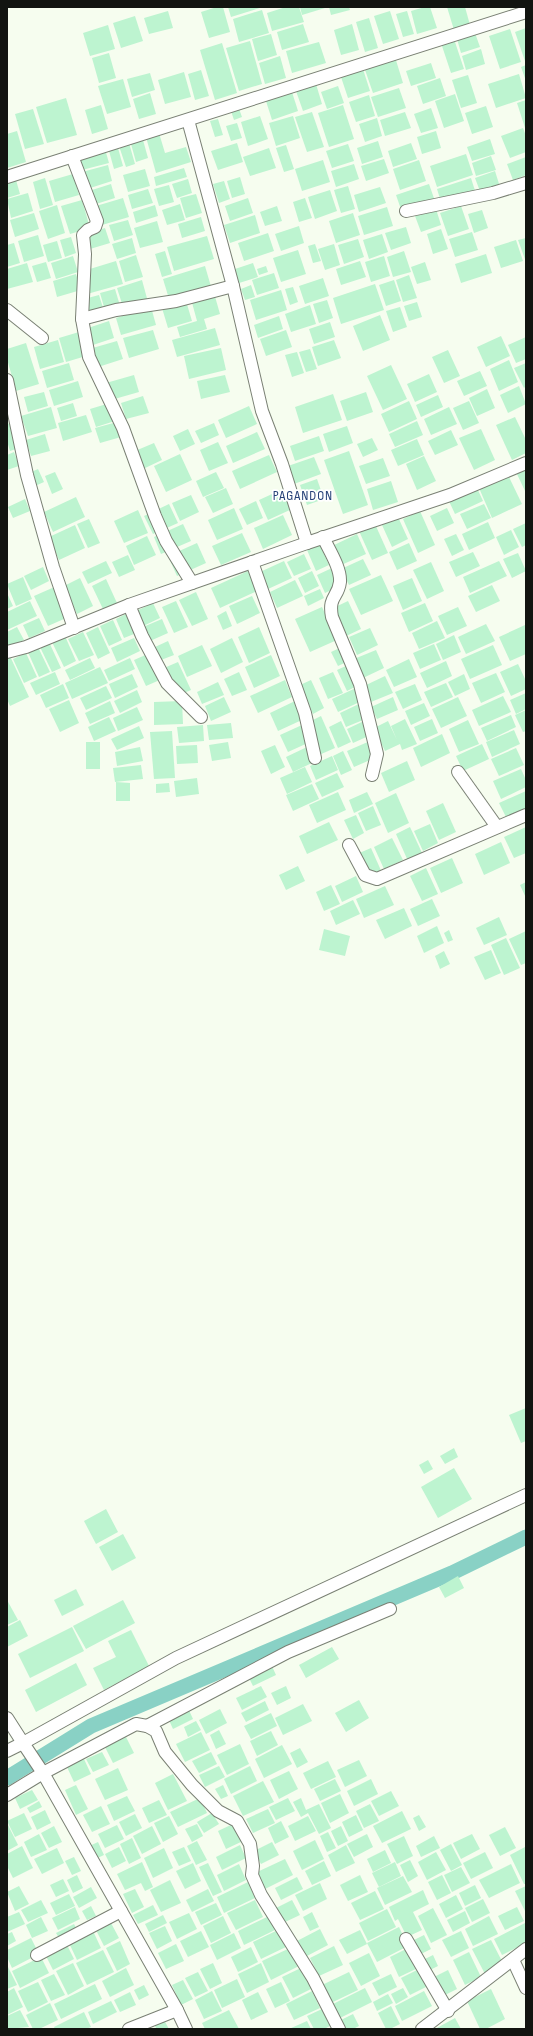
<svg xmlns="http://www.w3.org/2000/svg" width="533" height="2036" viewBox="0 0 533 2036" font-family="'Sofia Sans Condensed',sans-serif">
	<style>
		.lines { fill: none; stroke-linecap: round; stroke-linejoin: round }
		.canal { stroke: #89d1c5; stroke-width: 15 }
		.building { fill: #bdf4d0 }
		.minor-casing { stroke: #7a8074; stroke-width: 14 }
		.minor { stroke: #fff; stroke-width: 12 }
		.labels { text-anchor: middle; stroke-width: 3.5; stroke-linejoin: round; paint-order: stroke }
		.quarter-label { font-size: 14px; letter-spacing: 1px; fill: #264077; stroke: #fff }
	</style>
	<rect width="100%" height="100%" fill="#f6fdef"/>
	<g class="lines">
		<path class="canal" d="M7,1778L91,1726L452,1573L526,1537"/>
	</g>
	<g class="building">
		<path d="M217,7H223L230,32L209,38L201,12Z"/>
		<path d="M228,7H263L231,17Z"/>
		<path d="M286,7H299L304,22L272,31L267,13Z"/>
		<path d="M300,7H325V8L302,15Z"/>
		<path d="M329,7H349L350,10L331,15Z"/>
		<path d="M425,7H430L437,28L417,34L411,11Z"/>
		<path d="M447,7H465L470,25L454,30Z"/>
		<path d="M262,10L269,33L239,42L233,19Z"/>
		<path d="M168,11L173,28L149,34L144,18Z"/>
		<path d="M390,11L399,39L383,44L374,16Z"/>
		<path d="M407,11L414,34L403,37L396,14Z"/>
		<path d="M135,16L143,41L121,48L113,23Z"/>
		<path d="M369,18L378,48L365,52L356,22Z"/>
		<path d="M303,24L309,42L282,50L277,32Z"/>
		<path d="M352,24L359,50L341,55L334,30Z"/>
		<path d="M108,25L115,49L90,56L83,33Z"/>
		<path d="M526,28V60L525,61L515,32Z"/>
		<path d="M510,29L521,62L500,69L489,36Z"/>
		<path d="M475,33L480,47L461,53L457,39Z"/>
		<path d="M271,34L277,55L258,61L252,39Z"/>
		<path d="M454,39L464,69L451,73L441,43Z"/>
		<path d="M250,41L262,84L239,91L226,48Z"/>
		<path d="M319,42L326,63L292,73L286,51Z"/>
		<path d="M222,43L237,93L215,100L200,50Z"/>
		<path d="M481,49L485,64L466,70L462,56Z"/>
		<path d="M109,53L116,78L99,83L92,58Z"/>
		<path d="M280,56L286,78L265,84L259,63Z"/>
		<path d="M395,57L403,83L373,93L364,67Z"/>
		<path d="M431,63L436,78L411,86L406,71Z"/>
		<path d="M526,65V81L521,67Z"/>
		<path d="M362,66L370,91L348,98L340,74Z"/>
		<path d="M201,70L209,96L195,100L188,74Z"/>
		<path d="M184,72L191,97L165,104L158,80Z"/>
		<path d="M150,73L155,90L132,97L127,79Z"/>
		<path d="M519,74L526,98L496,108L488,84Z"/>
		<path d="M468,75L477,103L461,108L452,80Z"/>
		<path d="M440,78L446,96L423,104L417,86Z"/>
		<path d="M123,79L131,107L107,114L98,86Z"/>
		<path d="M316,84L322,104L303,111L296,91Z"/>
		<path d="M338,86L344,103L327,109L321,92Z"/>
		<path d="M399,88L406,108L378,117L371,97Z"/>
		<path d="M292,92L298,111L272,120L266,101Z"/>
		<path d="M150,93L156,114L139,119L133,99Z"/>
		<path d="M455,94L464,121L444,128L435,101Z"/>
		<path d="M369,95L375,116L356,122L349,102Z"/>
		<path d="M66,98L77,135L47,143L36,107Z"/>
		<path d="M526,100V131L517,103Z"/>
		<path d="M101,105L108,129L92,134L85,110Z"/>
		<path d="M343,105L354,139L329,147L318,113Z"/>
		<path d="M238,106L242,117L234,120L230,108Z"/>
		<path d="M486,106L493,127L472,134L465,113Z"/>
		<path d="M431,108L438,128L421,133L414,114Z"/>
		<path d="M33,109L44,144L25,149L15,114Z"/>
		<path d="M312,112L324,147L307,152L295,117Z"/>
		<path d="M405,112L411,128L385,136L380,120Z"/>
		<path d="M260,116L268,139L248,146L241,122Z"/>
		<path d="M293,116L300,138L276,146L269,123Z"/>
		<path d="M377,118L382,136L365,142L359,124Z"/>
		<path d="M218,119L223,135L215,137L210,121Z"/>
		<path d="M237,123L242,138L231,141L226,126Z"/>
		<path d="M523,128L526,136V152L510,158L501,136Z"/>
		<path d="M17,131L26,162L7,168V134Z"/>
		<path d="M436,131L441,148L422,154L417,137Z"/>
		<path d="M159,133L165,153L186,147L191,162L156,173L146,137Z"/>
		<path d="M490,139L495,154L472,161L467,147Z"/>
		<path d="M143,140L148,158L136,162L131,144Z"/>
		<path d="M378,141L383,157L362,164L357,148Z"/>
		<path d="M129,143L135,164L126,167L119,146Z"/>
		<path d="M237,143L243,162L218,170L211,151Z"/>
		<path d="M411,143L417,159L393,167L388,151Z"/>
		<path d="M348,144L354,161L332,168L326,151Z"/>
		<path d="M286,145L294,169L284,172L276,148Z"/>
		<path d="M118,148L123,166L114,169L109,151Z"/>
		<path d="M269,148L276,168L250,176L243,157Z"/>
		<path d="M105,149L109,163L82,170L78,157Z"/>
		<path d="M466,154L473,175L437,187L430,166Z"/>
		<path d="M491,156L496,170L476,176L472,163Z"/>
		<path d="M526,157V175L513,180L507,164Z"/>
		<path d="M384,159L389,173L366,181L361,166Z"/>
		<path d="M323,160L330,182L302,191L295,169Z"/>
		<path d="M419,160L426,181L400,190L393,169Z"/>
		<path d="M354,164L359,179L336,187L331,171Z"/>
		<path d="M108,165L112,181L87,189L82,172Z"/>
		<path d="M184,168L187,177L156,186L154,177Z"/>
		<path d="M145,169L150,186L128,192L123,175Z"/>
		<path d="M495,171L500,187L481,194L475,178Z"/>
		<path d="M73,174L79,195L55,202L49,181Z"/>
		<path d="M240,177L245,194L232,198L227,181Z"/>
		<path d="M45,178L53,205L40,209L33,182Z"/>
		<path d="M471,178L477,197L443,208L437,189Z"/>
		<path d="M188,179L192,193L177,198L172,184Z"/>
		<path d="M16,180L20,194L7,198V183Z"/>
		<path d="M224,181L230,199L219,203L213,184Z"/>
		<path d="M111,184L115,198L96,204L92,190Z"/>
		<path d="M429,184L436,204L403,215L396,195Z"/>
		<path d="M169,185L174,202L159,206L154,189Z"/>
		<path d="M348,186L355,209L341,213L334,190Z"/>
		<path d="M380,187L386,203L359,212L354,195Z"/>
		<path d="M148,189L153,203L132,209L128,195Z"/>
		<path d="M330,190L337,211L315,219L308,197Z"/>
		<path d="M28,193L33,211L11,218L7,199Z"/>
		<path d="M196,194L202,213L186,218L180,198Z"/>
		<path d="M123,198L129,217L102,225L96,206Z"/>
		<path d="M248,198L253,213L230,221L225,206Z"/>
		<path d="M305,198L312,218L299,222L293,202Z"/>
		<path d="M82,200L90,228L70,234L61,206Z"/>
		<path d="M180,204L185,220L167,225L162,210Z"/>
		<path d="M57,205L65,233L48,239L39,211Z"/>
		<path d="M155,205L158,216L136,223L133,212Z"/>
		<path d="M277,206L282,221L265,226L260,212Z"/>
		<path d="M461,206L469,229L448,236L440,213Z"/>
		<path d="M387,207L393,226L364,235L358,216Z"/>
		<path d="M436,209L441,225L421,232L415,216Z"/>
		<path d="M482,210L488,228L474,233L468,214Z"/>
		<path d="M34,213L39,229L15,237L10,220Z"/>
		<path d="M353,213L360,235L336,243L329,221Z"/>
		<path d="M255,215L260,233L230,243L224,225Z"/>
		<path d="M201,217L205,231L182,238L178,224Z"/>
		<path d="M128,220L133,235L114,241L109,225Z"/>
		<path d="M157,221L163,242L140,248L134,228Z"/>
		<path d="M299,226L304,243L281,251L275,234Z"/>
		<path d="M406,227L411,243L391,250L385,233Z"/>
		<path d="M105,228L110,243L90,249L85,234Z"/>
		<path d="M441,229L448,249L433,254L427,234Z"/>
		<path d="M472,232L478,250L455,257L449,239Z"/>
		<path d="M268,233L274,251L244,261L238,243Z"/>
		<path d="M382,234L388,252L369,259L363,240Z"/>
		<path d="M38,235L44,256L24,262L18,241Z"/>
		<path d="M207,236L214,259L174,271L167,247Z"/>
		<path d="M71,237L76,253L65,257L60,240Z"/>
		<path d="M132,238L136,253L117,259L112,244Z"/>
		<path d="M526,238V262L518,240Z"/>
		<path d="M358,239L364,257L344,264L338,245Z"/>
		<path d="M516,240L523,261L501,268L494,247Z"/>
		<path d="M57,241L62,258L48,262L43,245Z"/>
		<path d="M14,243L20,263L7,267V245Z"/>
		<path d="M315,244L321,261L313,263L308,246Z"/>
		<path d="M334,244L340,265L325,270L318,249Z"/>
		<path d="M298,250L306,274L281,282L273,258Z"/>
		<path d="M165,251L172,274L162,277L155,254Z"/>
		<path d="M404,251L411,272L393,277L387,257Z"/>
		<path d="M486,254L492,273L461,283L455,264Z"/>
		<path d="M136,255L143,277L125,282L119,261Z"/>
		<path d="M73,256L78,272L56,279L51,263Z"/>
		<path d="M384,256L390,276L371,282L365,262Z"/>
		<path d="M116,261L123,284L87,294L80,272Z"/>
		<path d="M360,261L366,277L341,285L336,269Z"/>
		<path d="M46,262L51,278L37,282L32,266Z"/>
		<path d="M425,262L431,280L417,284L411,267Z"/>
		<path d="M27,263L33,282L7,289V269Z"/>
		<path d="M253,263L258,277L239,283L235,269Z"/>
		<path d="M205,266L212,290L170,302L163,279Z"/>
		<path d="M266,266L268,272L259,275L257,269Z"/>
		<path d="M274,273L279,288L257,295L252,280Z"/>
		<path d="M76,274L81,290L57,297L53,281Z"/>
		<path d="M409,275L417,298L403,302L396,280Z"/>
		<path d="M323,278L329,296L305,304L299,286Z"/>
		<path d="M142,280L148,302L124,310L117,288Z"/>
		<path d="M394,280L401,301L386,306L379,285Z"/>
		<path d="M375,284L384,310L341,324L333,298Z"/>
		<path d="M251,285L255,297L245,300L241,289Z"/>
		<path d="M293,287L298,302L290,305L285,289Z"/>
		<path d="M115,289L121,309L106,314L100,293Z"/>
		<path d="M281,290L287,310L256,320L250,300Z"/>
		<path d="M214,293L220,314L204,319L207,329L180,337L177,327L197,321L191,299Z"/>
		<path d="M99,295L105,314L90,319L84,299Z"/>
		<path d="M327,300L333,318L319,323L313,304Z"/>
		<path d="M186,301L192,321L168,328L162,308Z"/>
		<path d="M417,302L422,317L409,321L404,306Z"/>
		<path d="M310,305L316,324L291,332L285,314Z"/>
		<path d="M151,307L156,325L121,335L116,318Z"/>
		<path d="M400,307L407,327L393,332L386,311Z"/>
		<path d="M380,315L390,340L363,351L353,326Z"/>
		<path d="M279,316L283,329L258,338L254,325Z"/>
		<path d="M109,321L114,338L90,346L85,329Z"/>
		<path d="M330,322L335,337L314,344L309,329Z"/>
		<path d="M215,328L220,345L177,357L172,340Z"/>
		<path d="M153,330L159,349L129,358L123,338Z"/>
		<path d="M286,330L292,347L266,356L260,339Z"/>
		<path d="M79,332L86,356L66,362L59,338Z"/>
		<path d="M501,336L510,356L486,367L477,347Z"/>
		<path d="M526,337V359L516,363L508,345Z"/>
		<path d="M58,340L64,362L40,369L34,347Z"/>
		<path d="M334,340L341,358L318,366L312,347Z"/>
		<path d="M117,341L123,359L95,368L89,349Z"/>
		<path d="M26,343L39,384L16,391L7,359V349Z"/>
		<path d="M221,348L226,370L189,379L184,356Z"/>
		<path d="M310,349L317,369L306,372L299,352Z"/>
		<path d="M448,350L460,376L444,383L432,357Z"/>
		<path d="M297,352L304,373L292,377L285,355Z"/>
		<path d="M509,360L518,382L499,391L490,369Z"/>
		<path d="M69,363L74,380L47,388L42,371Z"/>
		<path d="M526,363V386L524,388L514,368Z"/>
		<path d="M391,365L407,399L383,410L367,376Z"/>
		<path d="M480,371L487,386L464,396L457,381Z"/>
		<path d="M429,374L437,392L415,402L407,384Z"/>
		<path d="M134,375L139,392L111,400L106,383Z"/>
		<path d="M225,375L230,392L201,399L197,381Z"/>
		<path d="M78,381L83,397L54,406L49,390Z"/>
		<path d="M519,386L526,404L508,413L500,395Z"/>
		<path d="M487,389L495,408L477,416L469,398Z"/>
		<path d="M44,392L48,406L28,412L24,397Z"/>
		<path d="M366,392L373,412L347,421L340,401Z"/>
		<path d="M333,394L342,420L303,433L295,407Z"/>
		<path d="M438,395L443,407L421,417L416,405Z"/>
		<path d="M143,396L149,413L126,419L121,403Z"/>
		<path d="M409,401L417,419L389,432L381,414Z"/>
		<path d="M469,401L479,423L463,430L453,408Z"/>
		<path d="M73,403L77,416L61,421L57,408Z"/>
		<path d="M110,403L115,421L96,427L90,409Z"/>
		<path d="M249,406L257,424L226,438L218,420Z"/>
		<path d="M51,407L57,428L28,436L21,416Z"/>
		<path d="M449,407L457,424L431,435L424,419Z"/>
		<path d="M86,415L92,432L63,441L58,423Z"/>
		<path d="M515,417L526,440V453L512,460L496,425Z"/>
		<path d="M417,421L423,435L395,447L389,434Z"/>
		<path d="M14,422L22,447L10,451L7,441V424Z"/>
		<path d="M117,422L121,437L100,443L95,428Z"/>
		<path d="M214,423L219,435L201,443L195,431Z"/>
		<path d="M347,426L353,443L329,452L323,434Z"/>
		<path d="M188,429L195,444L180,451L173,436Z"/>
		<path d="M481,429L495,460L474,470L459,438Z"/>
		<path d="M451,430L458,445L435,455L428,441Z"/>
		<path d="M257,432L265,449L233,463L226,446Z"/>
		<path d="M45,434L50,451L31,456L26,440Z"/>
		<path d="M319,436L324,451L295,461L290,446Z"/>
		<path d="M372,438L378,450L363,457L357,444Z"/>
		<path d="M417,439L424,455L398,466L391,450Z"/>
		<path d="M218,442L228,463L209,471L200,450Z"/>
		<path d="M154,443L162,460L143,469L135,451Z"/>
		<path d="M349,451L368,505L343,514L324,460Z"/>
		<path d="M14,452L19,466L7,470V455Z"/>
		<path d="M180,454L192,480L166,492L154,466Z"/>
		<path d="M269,455L277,472L240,489L232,471Z"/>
		<path d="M424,456L436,481L417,490L406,464Z"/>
		<path d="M314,457L321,474L294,484L288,466Z"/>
		<path d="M383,458L390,476L366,484L359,466Z"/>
		<path d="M526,467V493L516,472Z"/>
		<path d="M38,469L44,482L35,486L29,473Z"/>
		<path d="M55,472L63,489L52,494L45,476Z"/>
		<path d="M216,472L224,488L203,497L196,481Z"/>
		<path d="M508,475L522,504L492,518L479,488Z"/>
		<path d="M317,479L324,499L307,505L300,485Z"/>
		<path d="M391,481L398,502L373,510L367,489Z"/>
		<path d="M476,486L483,501L455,514L448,499Z"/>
		<path d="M226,488L233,504L213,513L205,497Z"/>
		<path d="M283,489L292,509L268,520L259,500Z"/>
		<path d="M191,495L199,512L180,521L172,503Z"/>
		<path d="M76,497L85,517L53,532L44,512Z"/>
		<path d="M25,499L30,511L13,518L8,507Z"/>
		<path d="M256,501L263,518L247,525L239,509Z"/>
		<path d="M169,504L178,523L153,534L144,516Z"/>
		<path d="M484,504L491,518L467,529L460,514Z"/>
		<path d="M234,508L243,529L217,540L208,520Z"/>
		<path d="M447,508L454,523L437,531L430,516Z"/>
		<path d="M138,510L148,533L124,543L114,521Z"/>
		<path d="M420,511L435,545L418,553L403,519Z"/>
		<path d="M283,515L292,535L263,549L254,528Z"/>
		<path d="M398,517L408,539L392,547L382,525Z"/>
		<path d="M89,519L100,543L88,548L77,524Z"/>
		<path d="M488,522L495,538L469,550L462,534Z"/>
		<path d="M526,523V545L522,547L513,529Z"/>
		<path d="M183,524L191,541L161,554L154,537Z"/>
		<path d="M375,524L388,553L372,560L359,531Z"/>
		<path d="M75,525L85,548L59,560L49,537Z"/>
		<path d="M511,530L519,547L504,555L496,537Z"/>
		<path d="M242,533L251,552L221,565L212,546Z"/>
		<path d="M357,534L366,554L339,566L330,547Z"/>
		<path d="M456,534L464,550L452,556L444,539Z"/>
		<path d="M147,536L156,555L134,565L126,546Z"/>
		<path d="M197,543L206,563L177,576L168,556Z"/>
		<path d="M409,543L417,561L397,570L389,552Z"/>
		<path d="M320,545L329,565L316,571L307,550Z"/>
		<path d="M473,552L480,566L456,577L449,562Z"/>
		<path d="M518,553L526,571L512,578L503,559Z"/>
		<path d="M304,554L311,569L294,576L287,562Z"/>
		<path d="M128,555L135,570L119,577L112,562Z"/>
		<path d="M363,559L371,575L349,585L341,569Z"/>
		<path d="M106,561L112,573L88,584L82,572Z"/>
		<path d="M284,561L292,578L268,589L260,572Z"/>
		<path d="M499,561L507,576L470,593L463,577Z"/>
		<path d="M431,562L444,591L427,599L413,570Z"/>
		<path d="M43,567L49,581L31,590L24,576Z"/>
		<path d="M332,568L340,586L325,593L317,575Z"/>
		<path d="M248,571L257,591L220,608L211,588Z"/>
		<path d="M312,571L319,586L305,593L298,578Z"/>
		<path d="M381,575L393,601L361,615L349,589Z"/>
		<path d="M23,577L32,599L16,606L7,584Z"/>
		<path d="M80,578L93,606L77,614L64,586Z"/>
		<path d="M412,578L422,601L403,610L393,586Z"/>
		<path d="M106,579L117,603L103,609L92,586Z"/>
		<path d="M295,580L303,596L277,608L270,592Z"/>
		<path d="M59,585L73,615L48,626L34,596Z"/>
		<path d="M492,585L500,601L476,612L468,596Z"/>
		<path d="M320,589L324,598L308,606L304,596Z"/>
		<path d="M196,592L208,619L192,626L179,600Z"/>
		<path d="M7,593L13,606L7,609Z"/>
		<path d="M252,596L260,613L237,624L229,606Z"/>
		<path d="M30,601L37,616L7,630V612Z"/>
		<path d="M176,601L188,627L174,633L162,607Z"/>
		<path d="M348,601L361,629L344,637L331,609Z"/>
		<path d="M153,603L160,618L137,629L130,614Z"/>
		<path d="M425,603L433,621L409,632L401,613Z"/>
		<path d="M322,607L337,640L310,652L295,619Z"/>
		<path d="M458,607L467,626L447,635L438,616Z"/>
		<path d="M226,611L232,626L223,630L217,616Z"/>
		<path d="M126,614L134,634L124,638L116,619Z"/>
		<path d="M39,618L45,631L29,638L23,625Z"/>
		<path d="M162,619L168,633L150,641L143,627Z"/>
		<path d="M113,620L122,640L109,646L100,626Z"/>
		<path d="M437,621L445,638L419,649L412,633Z"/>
		<path d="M486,624L495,641L466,654L458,637Z"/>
		<path d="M525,625L526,654L510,661L499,637Z"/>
		<path d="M17,627L24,640L8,647L7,632Z"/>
		<path d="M98,627L110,653L98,659L86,633Z"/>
		<path d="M259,627L270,653L249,663L238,637Z"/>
		<path d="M370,628L378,645L357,655L349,637Z"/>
		<path d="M83,632L94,655L79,661L68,639Z"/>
		<path d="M454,635L461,652L443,660L436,644Z"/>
		<path d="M65,636L76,661L64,667L52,642Z"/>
		<path d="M134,638L140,651L117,662L111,648Z"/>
		<path d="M232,638L243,662L221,673L210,649Z"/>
		<path d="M168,641L174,655L161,660L155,647Z"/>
		<path d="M49,642L61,668L52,672L40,647Z"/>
		<path d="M434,644L441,660L420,669L413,653Z"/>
		<path d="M37,645L50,672L39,677L27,650Z"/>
		<path d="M202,645L212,666L187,677L178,656Z"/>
		<path d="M346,645L353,659L338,666L331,652Z"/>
		<path d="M493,645L502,665L470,679L461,659Z"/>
		<path d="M376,650L384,668L363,678L354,659Z"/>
		<path d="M26,653L37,677L24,683L13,659Z"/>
		<path d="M150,653L162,679L146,686L134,660Z"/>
		<path d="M9,654L29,697L10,706L7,699V655Z"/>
		<path d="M271,655L280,676L254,688L245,667Z"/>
		<path d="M90,658L95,668L70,680L65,670Z"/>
		<path d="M130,658L135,669L109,681L104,670Z"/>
		<path d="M409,659L417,677L394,687L386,670Z"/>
		<path d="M446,661L452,676L427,688L420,673Z"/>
		<path d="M178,662L191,690L177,696L164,668Z"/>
		<path d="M518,664L526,681V689L511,696L500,672Z"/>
		<path d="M348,665L357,686L347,691L337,670Z"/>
		<path d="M100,667L108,683L72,699L65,683Z"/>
		<path d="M55,672L60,684L36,695L30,683Z"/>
		<path d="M239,672L247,690L232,696L224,679Z"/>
		<path d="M333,672L343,693L328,699L319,678Z"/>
		<path d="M496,673L505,692L481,703L472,683Z"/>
		<path d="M132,674L138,687L115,698L109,684Z"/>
		<path d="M464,674L470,689L455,696L448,682Z"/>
		<path d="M385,676L393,693L371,702L364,686Z"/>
		<path d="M285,680L292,697L258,713L250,696Z"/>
		<path d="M311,680L324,708L313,714L300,685Z"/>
		<path d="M218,682L224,695L202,704L197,692Z"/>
		<path d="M446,683L453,697L431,707L424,692Z"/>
		<path d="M63,684L69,698L46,708L40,695Z"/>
		<path d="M415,684L422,700L403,709L395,692Z"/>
		<path d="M106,686L112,698L86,710L80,698Z"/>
		<path d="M358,687L364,700L338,712L332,699Z"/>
		<path d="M137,690L142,702L120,713L114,701Z"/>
		<path d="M526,693V709L516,714L510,700Z"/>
		<path d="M503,696L511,712L479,726L472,710Z"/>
		<path d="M224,697L231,712L211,721L205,706Z"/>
		<path d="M393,697L398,710L377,719L371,707Z"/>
		<path d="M458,697L467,716L441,728L432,709Z"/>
		<path d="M69,700L79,723L60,732L49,709Z"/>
		<path d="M110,701L115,713L90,724L85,713Z"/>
		<path d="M182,701L183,724L154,725V702Z"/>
		<path d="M295,701L304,719L278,731L270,713Z"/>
		<path d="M361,703L368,718L346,727L340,713Z"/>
		<path d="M424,703L430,716L411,725L405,711Z"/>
		<path d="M137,707L143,720L118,731L113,718Z"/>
		<path d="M526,710V731L523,732L515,715Z"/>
		<path d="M511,715L516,727L487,741L481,728Z"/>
		<path d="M321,716L335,748L319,755L305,724Z"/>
		<path d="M109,717L116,731L94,741L88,727Z"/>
		<path d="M405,719L417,744L402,750L400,744L385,751L374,728L388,721L397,740L391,726Z"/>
		<path d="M432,719L438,733L420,741L414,727Z"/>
		<path d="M366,720L373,734L353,743L347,729Z"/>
		<path d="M468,720L479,744L459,752L449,729Z"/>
		<path d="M341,721L351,742L338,748L329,727Z"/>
		<path d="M231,723L233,738L209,740L207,725Z"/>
		<path d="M203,725L204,741L179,743L177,727Z"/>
		<path d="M302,725L310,742L288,752L280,735Z"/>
		<path d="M139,726L144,738L117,750L111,739Z"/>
		<path d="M514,730L520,744L492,757L486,742Z"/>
		<path d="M172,731L175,778L154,779L150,732Z"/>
		<path d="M442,734L450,753L421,767L413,748Z"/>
		<path d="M370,741L377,757L354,767L347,751Z"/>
		<rect x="86" y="742" width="14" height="27"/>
		<path d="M228,742L231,758L212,761L209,745Z"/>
		<path d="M482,744L489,759L463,771L456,756Z"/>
		<path d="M197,745L198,763L177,764L176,746Z"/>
		<path d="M275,745L285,767L271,774L261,751Z"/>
		<path d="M140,747L143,761L117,766L115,752Z"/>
		<path d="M307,747L314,762L293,772L286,757Z"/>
		<path d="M516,748L524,765L499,776L491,759Z"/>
		<path d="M343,751L352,770L341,775L333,756Z"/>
		<path d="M332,756L338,770L316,780L310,766Z"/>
		<path d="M407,761L415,780L389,792L381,773Z"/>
		<path d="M141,765L143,779L115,782L113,768Z"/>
		<path d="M305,767L312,782L287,794L280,778Z"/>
		<path d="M521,769L526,780V787L501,799L493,781Z"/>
		<path d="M337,773L344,787L322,797L315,783Z"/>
		<path d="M197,778L199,794L176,797L174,781Z"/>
		<path d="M116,782L130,783V801H116Z"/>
		<path d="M169,783L170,792L156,793V784Z"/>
		<path d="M312,784L319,799L293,811L286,795Z"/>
		<path d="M526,791V815L509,823L499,803Z"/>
		<path d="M338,792L346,810L317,823L309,805Z"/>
		<path d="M367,792L373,804L354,813L349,800Z"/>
		<path d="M396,793L409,823L388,833L375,803Z"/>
		<path d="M443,803L456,832L439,840L426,811Z"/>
		<path d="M373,806L381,825L366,831L358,813Z"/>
		<path d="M356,815L364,833L353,839L344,820Z"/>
		<path d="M329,822L338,840L307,854L299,836Z"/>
		<path d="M430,824L438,843L423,851L414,831Z"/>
		<path d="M410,827L423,855L408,861L396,834Z"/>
		<path d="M526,827V853L514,858L504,837Z"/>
		<path d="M392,838L403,860L384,869L374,847Z"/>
		<path d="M501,842L510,863L484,875L475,854Z"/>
		<path d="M371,848L383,875L369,881L357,854Z"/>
		<path d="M452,858L463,883L441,893L430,868Z"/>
		<path d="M298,866L305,881L286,890L279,875Z"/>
		<path d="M426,868L438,894L422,901L410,876Z"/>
		<path d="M356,876L363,892L342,902L335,886Z"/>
		<path d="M526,882V898L520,885Z"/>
		<path d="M331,885L340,904L324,911L316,892Z"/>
		<path d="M385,886L394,905L364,918L356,899Z"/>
		<path d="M432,899L440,916L418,926L410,909Z"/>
		<path d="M353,900L360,914L336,925L330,911Z"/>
		<path d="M404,908L412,926L385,939L376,920Z"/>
		<path d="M499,917L507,935L484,945L476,928Z"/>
		<path d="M437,926L444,943L424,953L417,936Z"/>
		<path d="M324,929L350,936L345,956L319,950Z"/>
		<path d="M449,930L453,940L448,942L444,933Z"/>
		<path d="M526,931V963L521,965L509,939Z"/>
		<path d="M506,938L520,968L504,975L491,945Z"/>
		<path d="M491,950L501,973L485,980L474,957Z"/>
		<path d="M444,951L450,964L440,969L435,956Z"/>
		<path d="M526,1408V1441L521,1443L509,1415Z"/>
		<path d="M454,1448L458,1457L445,1464L440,1456Z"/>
		<path d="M428,1460L433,1469L424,1474L419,1465Z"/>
		<path d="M454,1468L472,1499L438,1518L421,1487Z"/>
		<path d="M106,1509L118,1532L96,1544L84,1521Z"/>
		<path d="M123,1534L136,1558L112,1571L99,1547Z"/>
		<path d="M458,1576L464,1588L445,1598L439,1587Z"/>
		<path d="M76,1589L84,1605L62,1616L54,1600Z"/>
		<path d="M7,1600L18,1620L7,1625Z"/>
		<path d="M123,1600L135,1623L86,1649L73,1626Z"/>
		<path d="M20,1620L28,1636L7,1647V1627Z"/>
		<path d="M72,1627L84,1651L30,1678L18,1654Z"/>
		<path d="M131,1630L149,1666L104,1690L93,1668L116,1657L108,1641Z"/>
		<path d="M332,1647L339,1659L306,1678L299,1665Z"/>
		<path d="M76,1663L87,1685L36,1712L25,1690Z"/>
		<path d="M271,1664L276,1675L253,1686L248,1676Z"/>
		<path d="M261,1686L267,1697L242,1710L236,1698Z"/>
		<path d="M286,1686L291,1698L277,1705L271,1693Z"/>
		<path d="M359,1700L369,1718L346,1732L335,1713Z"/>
		<path d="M265,1701L269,1710L246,1722L241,1713Z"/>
		<path d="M303,1704L312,1721L283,1735L275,1718Z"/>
		<path d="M188,1708L193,1719L173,1729L168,1718Z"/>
		<path d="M220,1709L227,1723L206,1734L199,1720Z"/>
		<path d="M271,1713L277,1726L251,1739L244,1726Z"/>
		<path d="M196,1721L201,1730L188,1737L184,1727Z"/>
		<path d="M219,1730L226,1744L216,1749L210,1735Z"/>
		<path d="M271,1731L278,1745L257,1756L250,1741Z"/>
		<path d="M201,1732L210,1750L185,1762L176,1744Z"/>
		<path d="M126,1737L134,1753L113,1763L105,1747Z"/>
		<path d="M240,1744L249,1764L227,1775L217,1755Z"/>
		<path d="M282,1745L292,1764L264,1778L255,1759Z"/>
		<path d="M300,1748L308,1762L297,1768L290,1753Z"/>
		<path d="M102,1752L109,1765L93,1772L86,1759Z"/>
		<path d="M211,1752L217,1764L199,1773L192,1761Z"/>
		<path d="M83,1757L91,1774L74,1782L66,1765Z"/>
		<path d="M359,1760L367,1776L345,1787L337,1770Z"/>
		<path d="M328,1761L336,1777L311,1789L303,1773Z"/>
		<path d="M219,1766L225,1777L205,1787L199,1775Z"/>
		<path d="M250,1766L257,1781L231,1794L224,1779Z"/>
		<path d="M118,1768L128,1790L105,1800L95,1779Z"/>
		<path d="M289,1771L298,1789L279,1799L270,1780Z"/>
		<path d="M173,1774L187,1801L168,1810L155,1783Z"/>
		<path d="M335,1779L341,1791L320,1801L314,1789Z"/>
		<path d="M371,1779L378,1794L354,1806L347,1791Z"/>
		<path d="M263,1781L274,1802L243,1816L233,1796Z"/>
		<path d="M76,1785L88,1809L76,1815L65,1790Z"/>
		<path d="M223,1785L228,1796L221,1799L215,1789Z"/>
		<path d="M32,1790L38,1800L20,1809L15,1798Z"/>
		<path d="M391,1791L399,1806L379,1816L371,1801Z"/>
		<path d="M340,1794L349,1813L330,1823L321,1803Z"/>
		<path d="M127,1796L135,1811L114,1821L107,1805Z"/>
		<path d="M200,1798L207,1813L178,1827L170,1812Z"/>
		<path d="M288,1798L295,1811L276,1820L269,1807Z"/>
		<path d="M301,1798L306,1810L319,1804L331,1828L319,1834L308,1813L301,1817L293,1802Z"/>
		<path d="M159,1800L167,1815L149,1823L142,1808Z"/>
		<path d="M39,1801L42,1807L30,1813L27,1808Z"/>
		<path d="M370,1804L379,1821L364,1828L356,1811Z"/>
		<path d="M101,1806L110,1824L92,1832L83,1815Z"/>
		<path d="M268,1809L275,1823L253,1833L246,1819Z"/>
		<path d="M45,1810L51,1823L37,1830L31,1817Z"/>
		<path d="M402,1811L411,1829L382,1843L373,1826Z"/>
		<path d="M24,1813L32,1829L15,1837L7,1821Z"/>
		<path d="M212,1813L219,1824L204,1833L197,1822Z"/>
		<path d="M135,1814L142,1828L126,1836L119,1822Z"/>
		<path d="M356,1815L363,1830L349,1837L342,1822Z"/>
		<path d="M419,1815L426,1827L419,1831L413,1818Z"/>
		<path d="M169,1816L178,1834L163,1842L154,1823Z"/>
		<path d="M308,1816L316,1831L295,1841L288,1826Z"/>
		<path d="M281,1821L289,1837L275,1844L268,1828Z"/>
		<path d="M7,1823L18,1845L7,1851Z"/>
		<path d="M235,1823L243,1841L226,1849L218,1831Z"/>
		<path d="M197,1824L203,1836L192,1842L185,1829Z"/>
		<path d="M117,1825L124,1839L105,1848L98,1834Z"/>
		<path d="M54,1826L62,1842L49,1848L41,1833Z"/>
		<path d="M152,1826L161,1844L142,1854L133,1836Z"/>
		<path d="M341,1826L348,1841L338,1846L331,1831Z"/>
		<path d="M505,1827L516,1848L500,1856L489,1835Z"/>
		<path d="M328,1832L336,1848L327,1852L320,1836Z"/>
		<path d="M39,1834L47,1850L31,1857L24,1842Z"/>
		<path d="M367,1834L373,1847L354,1857L347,1844Z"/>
		<path d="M472,1834L480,1849L461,1859L453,1843Z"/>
		<path d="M404,1836L413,1856L397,1864L387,1844Z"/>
		<path d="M434,1836L440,1848L421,1857L416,1846Z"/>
		<path d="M132,1838L141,1858L129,1864L120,1844Z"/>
		<path d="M315,1840L324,1859L302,1870L293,1851Z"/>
		<path d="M197,1841L207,1860L196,1865L187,1846Z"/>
		<path d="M98,1842L104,1855L89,1862L83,1849Z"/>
		<path d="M272,1842L279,1855L261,1864L254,1851Z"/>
		<path d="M451,1844L462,1865L451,1871L440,1850Z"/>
		<path d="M240,1845L246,1858L222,1870L216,1857Z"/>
		<path d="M346,1845L355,1863L336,1872L328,1855Z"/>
		<path d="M22,1846L33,1868L13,1878L7,1866V1854Z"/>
		<path d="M119,1847L126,1861L112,1868L105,1854Z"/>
		<path d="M184,1847L191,1861L179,1866L172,1852Z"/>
		<path d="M525,1847L526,1884H524L510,1855Z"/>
		<path d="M57,1848L64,1863L42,1874L34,1859Z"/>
		<path d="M164,1848L173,1868L153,1878L144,1858Z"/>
		<path d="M385,1850L391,1863L373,1872L367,1859Z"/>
		<path d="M436,1852L446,1870L427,1880L418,1862Z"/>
		<path d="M485,1852L493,1868L471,1879L463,1863Z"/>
		<path d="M74,1857L81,1871L72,1875L65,1861Z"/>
		<path d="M285,1859L293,1875L263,1890L255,1873Z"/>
		<path d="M410,1860L418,1876L408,1882L400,1865Z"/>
		<path d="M324,1861L331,1876L312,1885L305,1871Z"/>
		<path d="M142,1862L153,1887L145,1891L141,1883L125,1890L117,1874Z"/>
		<path d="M395,1862L401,1876L379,1887L372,1873Z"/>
		<path d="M193,1863L201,1881L185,1889L176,1871Z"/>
		<path d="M208,1863L222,1892L213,1896L199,1867Z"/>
		<path d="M239,1864L246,1880L224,1891L217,1875Z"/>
		<path d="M511,1864L520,1883L489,1898L479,1880Z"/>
		<path d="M461,1867L470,1883L452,1892L444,1875Z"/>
		<path d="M77,1875L83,1888L73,1893L67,1880Z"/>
		<path d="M360,1875L368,1892L348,1901L340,1885Z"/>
		<path d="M442,1875L451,1893L437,1900L428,1882Z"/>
		<path d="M403,1876L412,1892L385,1905L377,1888Z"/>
		<path d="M297,1877L303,1889L281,1900L275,1888Z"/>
		<path d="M63,1879L69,1891L56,1897L50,1885Z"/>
		<path d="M170,1880L181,1903L161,1912L150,1890Z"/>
		<path d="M248,1882L255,1898L224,1913L217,1897Z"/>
		<path d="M320,1883L327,1899L303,1911L295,1895Z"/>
		<path d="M475,1885L481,1898L465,1906L459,1893Z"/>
		<path d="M19,1886L29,1904L15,1911L7,1892Z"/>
		<path d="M526,1886V1913L515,1891Z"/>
		<path d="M91,1887L97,1898L79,1908L73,1897Z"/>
		<path d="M135,1889L144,1907L132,1913L123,1894Z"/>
		<path d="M208,1889L214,1901L192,1912L186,1900Z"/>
		<path d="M423,1890L429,1904L413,1912L422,1930L407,1937L398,1919L395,1921L389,1907Z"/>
		<path d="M375,1891L384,1909L360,1920L351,1903Z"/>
		<path d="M69,1894L75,1906L56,1915L50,1903Z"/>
		<path d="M456,1895L463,1909L446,1918L439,1904Z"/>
		<path d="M483,1899L490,1913L472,1922L465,1908Z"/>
		<path d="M41,1900L48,1913L28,1922L21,1910Z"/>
		<path d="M255,1900L263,1917L236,1930L227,1913Z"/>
		<path d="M292,1900L300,1915L283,1923L276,1908Z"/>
		<path d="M216,1903L222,1915L201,1925L195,1912Z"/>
		<path d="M153,1905L158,1915L138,1924L133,1915Z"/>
		<path d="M91,1906L96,1916L87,1920L82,1911Z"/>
		<path d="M75,1907L80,1919L58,1930L52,1918Z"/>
		<path d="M517,1907L524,1921L505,1930L498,1916Z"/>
		<path d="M433,1908L447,1935L431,1943L418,1916Z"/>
		<path d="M387,1909L396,1927L368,1941L359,1923Z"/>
		<path d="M465,1911L470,1923L453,1932L447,1920Z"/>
		<path d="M19,1912L25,1924L7,1932V1917Z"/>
		<path d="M312,1912L319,1927L310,1931L303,1917Z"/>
		<path d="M189,1913L197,1929L177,1939L169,1922Z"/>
		<path d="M163,1915L167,1923L149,1932L145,1924Z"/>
		<path d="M223,1916L231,1933L211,1943L203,1926Z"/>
		<path d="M269,1916L275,1930L244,1945L238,1931Z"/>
		<path d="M489,1916L498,1934L473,1946L465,1929Z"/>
		<path d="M41,1917L48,1931L32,1938L26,1925Z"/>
		<path d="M111,1923L119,1938L104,1946L96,1930Z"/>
		<path d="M525,1923L526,1943L502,1955L494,1939Z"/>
		<path d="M74,1924L79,1934L62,1943L56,1933Z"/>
		<path d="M165,1926L172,1941L157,1949L149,1933Z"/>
		<path d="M399,1927L408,1946L377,1962L367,1943Z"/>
		<path d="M280,1929L288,1946L261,1959L253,1942Z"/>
		<path d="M320,1929L328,1945L305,1957L297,1941Z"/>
		<path d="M360,1930L367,1944L347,1954L339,1940Z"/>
		<path d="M93,1931L101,1948L77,1960L69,1943Z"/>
		<path d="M201,1931L209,1947L188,1957L180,1941Z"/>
		<path d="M461,1931L469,1948L451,1957L442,1940Z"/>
		<path d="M12,1932L16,1941L7,1946V1934Z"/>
		<path d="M234,1933L241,1948L217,1960L210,1945Z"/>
		<path d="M424,1935L431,1949L417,1956L410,1942Z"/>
		<path d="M31,1938L39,1954L12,1968L7,1957V1950Z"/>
		<path d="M491,1940L504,1965L485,1974L472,1949Z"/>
		<path d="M120,1941L130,1964L117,1971L106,1948Z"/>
		<path d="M176,1944L184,1961L166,1969L158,1953Z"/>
		<path d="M67,1945L74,1959L53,1970L46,1956Z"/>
		<path d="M334,1946L343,1965L319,1976L310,1958Z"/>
		<path d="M251,1947L258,1962L238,1972L231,1957Z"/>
		<path d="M290,1948L299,1966L271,1980L262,1961Z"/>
		<path d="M408,1948L418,1968L399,1977L390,1957Z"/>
		<path d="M103,1950L114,1972L87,1985L76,1963Z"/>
		<path d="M469,1952L481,1977L465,1985L453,1960Z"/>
		<path d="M369,1953L380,1976L361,1986L349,1963Z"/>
		<path d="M433,1955L438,1966L426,1972L421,1961Z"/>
		<path d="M41,1957L49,1973L20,1988L12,1971Z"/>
		<path d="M73,1963L84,1986L68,1995L56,1971Z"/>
		<path d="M213,1963L222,1983L210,1989L200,1969Z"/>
		<path d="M261,1963L269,1982L247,1993L238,1974Z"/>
		<path d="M7,1965L17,1985L7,1989Z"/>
		<path d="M303,1967L313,1988L293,1998L282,1977Z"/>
		<path d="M126,1968L134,1985L110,1997L102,1981Z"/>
		<path d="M419,1969L428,1986L410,1995L401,1978Z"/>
		<path d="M448,1970L457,1989L441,1997L432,1978Z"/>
		<path d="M198,1972L208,1991L195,1997L185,1978Z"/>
		<path d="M349,1972L358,1990L331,2003L322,1985Z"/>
		<path d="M54,1974L65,1995L51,2001L41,1980Z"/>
		<path d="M391,1974L397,1987L379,1996L372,1983Z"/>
		<path d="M237,1979L245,1997L222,2008L214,1990Z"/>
		<path d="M183,1980L193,1999L181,2005L172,1985Z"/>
		<path d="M38,1982L48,2002L28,2012L18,1991Z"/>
		<path d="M281,1982L290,2001L275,2008L266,1989Z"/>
		<path d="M95,1984L102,1999L61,2019L54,2004Z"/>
		<path d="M144,1985L149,1995L139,2000L134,1990Z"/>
		<path d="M14,1988L23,2007L7,2015V1992Z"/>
		<path d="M365,1988L372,2002L338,2019L331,2005Z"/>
		<path d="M403,1988L408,1997L396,2004L391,1994Z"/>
		<path d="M491,1989L505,2019L486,2029H480L467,2001Z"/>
		<path d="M212,1991L222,2011L204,2019L195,2000Z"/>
		<path d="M312,1991L320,2008L294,2020L286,2004Z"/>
		<path d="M424,1991L432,2006L402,2021L395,2006Z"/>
		<path d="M130,1992L136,2005L120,2012L114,2000Z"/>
		<path d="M258,1992L268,2012L251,2020L242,2000Z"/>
		<path d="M388,1994L393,2003L377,2011L373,2002Z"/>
		<path d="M111,2001L117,2012L93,2024L88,2012Z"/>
		<path d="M50,2003L58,2020L39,2029H33L26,2015Z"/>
		<path d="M391,2006L400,2024L390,2029H386L378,2013Z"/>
		<path d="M322,2009L330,2026L324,2029H314L307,2016Z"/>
		<path d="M20,2010L29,2027L7,2029V2016Z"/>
		<path d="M229,2010L239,2029H205L202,2023Z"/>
		<path d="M84,2012L91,2027L86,2029H55L54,2027Z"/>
		<path d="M353,2014L359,2026L353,2029H345L341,2020Z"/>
		<path d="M455,2018L461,2029H435Z"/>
		<path d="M164,2020L169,2029H157L154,2025Z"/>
		<path d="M307,2021L311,2029H289Z"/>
	</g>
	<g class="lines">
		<defs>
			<g id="minor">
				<path d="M188,120L233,286L262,411L282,464L307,543L450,495L526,463"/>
				<path d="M72,156L97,221L95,227L88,230L83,235L85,254L82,319L89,357L123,428L155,516L166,541L192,583"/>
				<path d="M7,177L526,12"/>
				<path d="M406,211L493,193L526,183"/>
				<path d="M7,310L42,338"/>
				<path d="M82,319L116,310L176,301L233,286"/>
				<path d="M7,380L27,475L53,567L74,628"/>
				<path d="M323,537C329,550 341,568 340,582C338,598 328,596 332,617L360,684L377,754L372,775"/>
				<path d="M252,562L305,713L315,758"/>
				<path d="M129,605L142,636L167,683L201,717"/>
				<path d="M7,652L26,647L129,605L307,543"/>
				<path d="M458,772L497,827"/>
				<path d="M349,845L365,875L377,879L526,815"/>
				<path d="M7,1718L23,1743L7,1751"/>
				<path d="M147,1726L288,1652L390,1609"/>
				<path d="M7,1795L43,1773L136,1724L147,1726L156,1731L165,1752L192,1785L218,1811L237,1821L250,1844L253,1866L252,1875L261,1895L313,1978L339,2029"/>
				<path d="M406,1939L448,2011"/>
				<path d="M37,1955L121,1911"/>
				<path d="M513,1960L526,1988"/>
				<path d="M129,2029L177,2010"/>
				<path d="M186,2029L177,2010L43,1773L23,1743L176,1658L526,1495"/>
				<path d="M422,2029L526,1949"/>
			</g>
		</defs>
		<use href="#minor" class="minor-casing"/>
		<use href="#minor" class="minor"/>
	</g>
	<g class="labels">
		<g class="quarter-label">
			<text x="303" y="500">PAGANDON</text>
		</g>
	</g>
	<rect width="533" height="2036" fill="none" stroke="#121410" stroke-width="16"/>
</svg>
